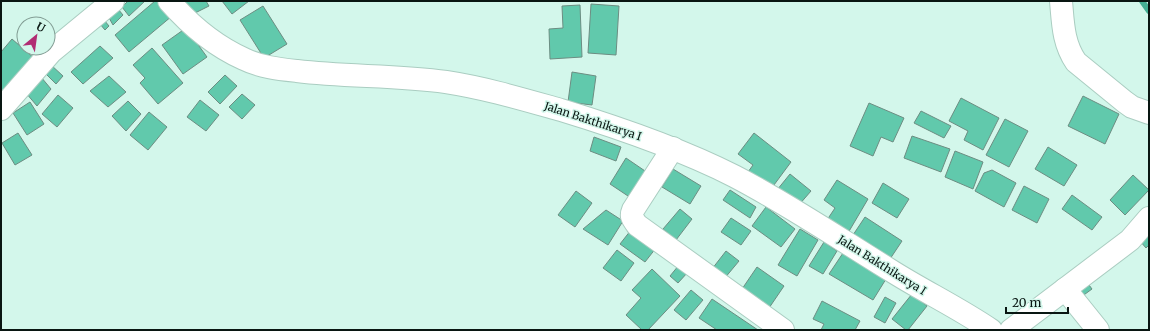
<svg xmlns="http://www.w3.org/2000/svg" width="1150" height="331" viewBox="0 0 1150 331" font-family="Merriweather,serif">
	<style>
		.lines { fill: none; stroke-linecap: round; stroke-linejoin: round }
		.stream { stroke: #45b094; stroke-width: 6 }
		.building { fill: #61c9ac; stroke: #6c8d82 }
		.minor-casing { stroke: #aacdc1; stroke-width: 24 }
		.minor { stroke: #fff; stroke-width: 22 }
		.labels { text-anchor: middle; stroke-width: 3; stroke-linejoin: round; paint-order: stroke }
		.street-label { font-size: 11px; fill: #091612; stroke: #d3f7eb }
	</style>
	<rect width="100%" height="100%" fill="#d3f7eb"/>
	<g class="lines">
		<path class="stream" d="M1142,1L1149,11"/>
	</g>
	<g class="building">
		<path d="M128,1H145L129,16L122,7Z"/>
		<path d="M155,1H159L172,16L129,52L115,35Z"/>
		<path d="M181,1H206L209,6L191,15Z"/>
		<path d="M222,1H249L232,14Z"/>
		<path d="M591,4L619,6L616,55L588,53Z"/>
		<path d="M580,5L582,57L550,59L549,29L563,28L562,6Z"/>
		<path d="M263,6L287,44L264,58L240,20Z"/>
		<path d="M118,9L123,15L113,25L108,16Z"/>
		<path d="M104,20L109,26L105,30L100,24Z"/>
		<path d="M186,28L207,57L183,74L162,45Z"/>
		<path d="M12,39L34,58L1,95V52Z"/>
		<path d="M100,46L113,58L83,84L71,72Z"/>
		<path d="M152,48L183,83L158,104L140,83L145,78L133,65Z"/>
		<path d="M50,64L63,76L56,84L43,71Z"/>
		<path d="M572,72L596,76L592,105L568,102Z"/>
		<path d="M225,75L237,86L220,104L208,92Z"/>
		<path d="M109,76L126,92L108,107L90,91Z"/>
		<path d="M41,77L51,89L37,106L26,93Z"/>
		<path d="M242,94L255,105L242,119L229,107Z"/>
		<path d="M58,95L73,108L57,127L42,114Z"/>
		<path d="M1083,96L1119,114L1105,144L1068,126Z"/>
		<path d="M961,98L999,118L983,150L964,140L968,131L949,121Z"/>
		<path d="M200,100L219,115L206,131L187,117Z"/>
		<path d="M128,101L141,114L126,131L112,116Z"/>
		<path d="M30,102L44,124L27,135L13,113Z"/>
		<path d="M869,103L904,118L893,142L881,137L873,156L850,146Z"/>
		<path d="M921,111L951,126L944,138L914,123Z"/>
		<path d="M149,112L167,127L148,150L130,135Z"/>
		<path d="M1005,119L1028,131L1009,167L986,155Z"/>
		<path d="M18,133L32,155L15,165L2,143Z"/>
		<path d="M754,133L791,162L771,189L748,172L753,165L738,154Z"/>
		<path d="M912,136L950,149L941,172L904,158Z"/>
		<path d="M594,137L621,147L616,161L590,151Z"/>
		<path d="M1048,147L1077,165L1064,186L1035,169Z"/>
		<path d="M955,151L983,162L973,189L945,177Z"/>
		<path d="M626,158L648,173L631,198L610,184Z"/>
		<path d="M673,169L701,186L690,204L662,187Z"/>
		<path d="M992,170L1016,183L1004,207L975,191L984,173Z"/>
		<path d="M790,174L811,191L798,206L777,190Z"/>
		<path d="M1133,175L1149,190L1125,215L1110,200Z"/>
		<path d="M837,180L868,199L848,233L827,220L835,208L824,200Z"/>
		<path d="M883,183L909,199L897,218L872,203Z"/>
		<path d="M1024,186L1049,199L1037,223L1012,210Z"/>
		<path d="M730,190L756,207L750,218L723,200Z"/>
		<path d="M576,191L592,203L575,227L558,215Z"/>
		<path d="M1072,195L1102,217L1092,230L1062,209Z"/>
		<path d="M766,207L795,229L781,247L752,226Z"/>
		<path d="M680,209L692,219L676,240L663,229Z"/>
		<path d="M606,210L623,221L608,245L583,229Z"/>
		<path d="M865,217L902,241L890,259L853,235Z"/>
		<path d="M731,218L751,231L741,245L721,232Z"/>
		<path d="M800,229L818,240L797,276L778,265Z"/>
		<path d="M631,230L656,248L645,262L620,244Z"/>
		<path d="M1149,233V245L1146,248L1140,241Z"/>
		<path d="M824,242L837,251L823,274L809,266Z"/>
		<path d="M617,250L634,263L621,281L603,268Z"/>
		<path d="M726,251L739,261L724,279L712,269Z"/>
		<path d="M843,253L886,279L873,300L829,274Z"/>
		<path d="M679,265L688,272L678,283L670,276Z"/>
		<path d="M757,267L784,286L769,308L742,289Z"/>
		<path d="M652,269L680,296L648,330H642L626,315L641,298L632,290Z"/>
		<path d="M1086,281L1092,289L1081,297L1075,288Z"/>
		<path d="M691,290L703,300L686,320L674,310Z"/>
		<path d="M912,294L927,306L908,330H906L892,319Z"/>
		<path d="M885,297L896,303L885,323L874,317Z"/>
		<path d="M712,299L758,330H717L699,318Z"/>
		<path d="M822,301L860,321L855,330H821L824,324L813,319Z"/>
	</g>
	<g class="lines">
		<defs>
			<g id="minor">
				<path d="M169,1C190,25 215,46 244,59C260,67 279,69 297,71C346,77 397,75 446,82C485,88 522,99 561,110C620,128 679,148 734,176C788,204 838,238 890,270C923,291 959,308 991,330"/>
				<path d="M1061,1C1063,23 1063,43 1076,62L1125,102L1132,107L1149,113"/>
				<path d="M1,109L51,52L113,1"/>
				<path d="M673,148L633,210C630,217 633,219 637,225L783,330"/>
				<path d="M1065,289L1098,330"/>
				<path d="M1011,330L1130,240L1149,218"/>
			</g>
		</defs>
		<use href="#minor" class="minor-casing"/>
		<use href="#minor" class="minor"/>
	</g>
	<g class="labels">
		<g class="street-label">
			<text transform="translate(593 121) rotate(18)" y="4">Jalan Bakthikarya I</text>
			<text transform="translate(882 265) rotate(32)" y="4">Jalan Bakthikarya I</text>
		</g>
	</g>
	<rect width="1150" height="331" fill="none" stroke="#091612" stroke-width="4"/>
	<g transform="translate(36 36) rotate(29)"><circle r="19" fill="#d3f7eb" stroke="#829d94"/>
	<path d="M0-3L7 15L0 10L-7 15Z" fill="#b12c73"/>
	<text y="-6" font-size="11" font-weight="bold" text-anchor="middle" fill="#091612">U</text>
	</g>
	<path d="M1006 307v6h62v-6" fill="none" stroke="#091612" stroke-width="2"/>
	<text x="1012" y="307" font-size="12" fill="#091612" stroke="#d3f7eb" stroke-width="3" paint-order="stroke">20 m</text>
</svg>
